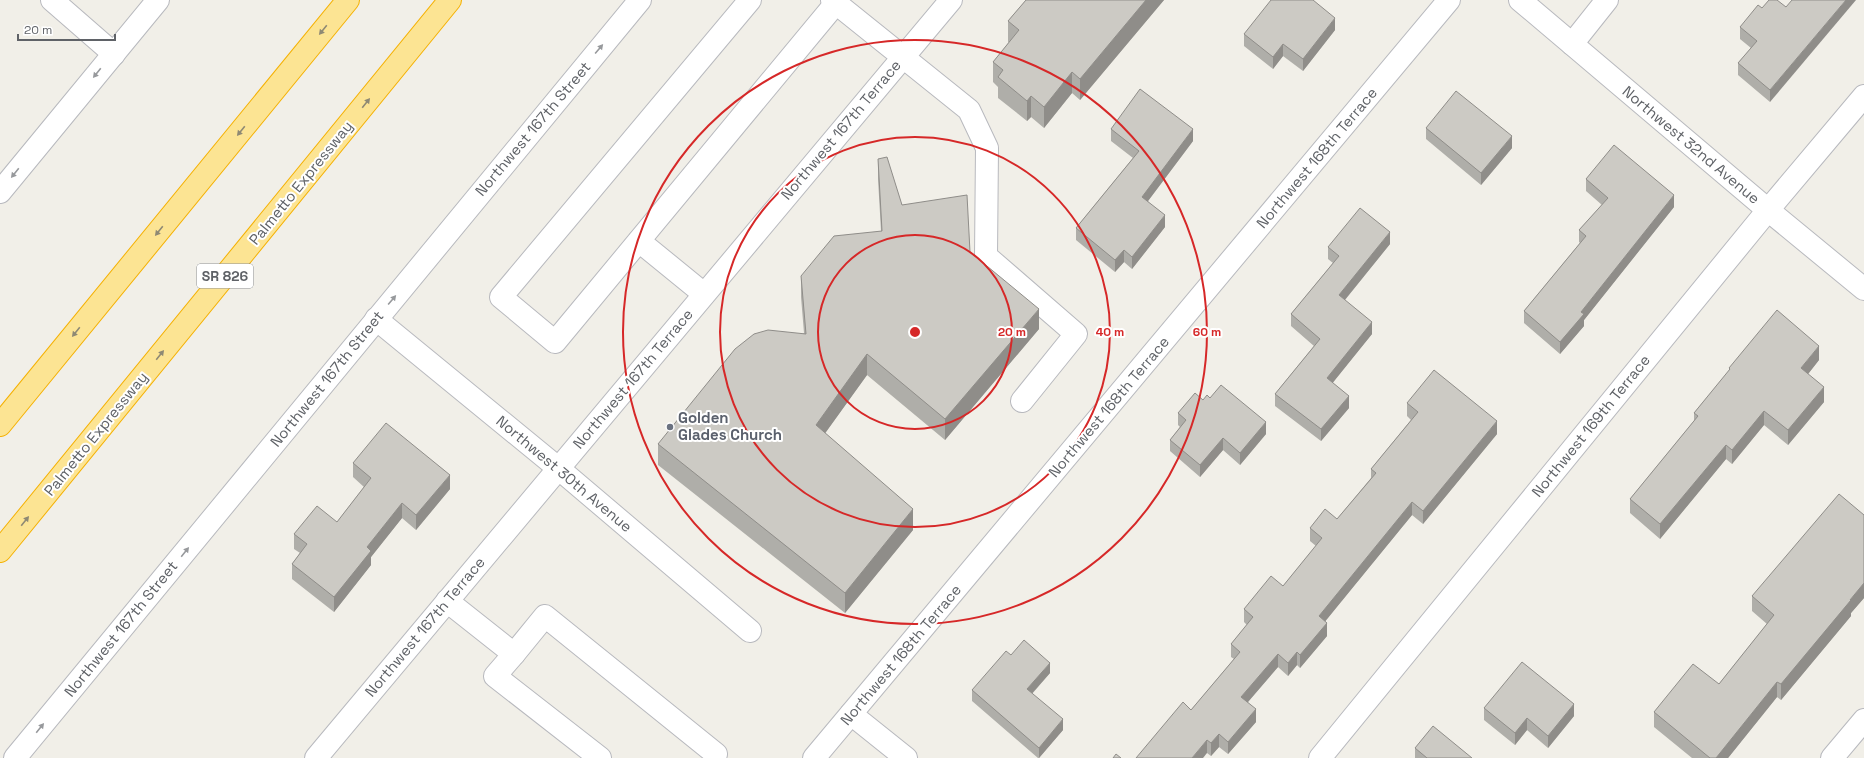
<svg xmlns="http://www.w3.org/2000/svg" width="1864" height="758" viewBox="0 0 1864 758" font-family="'Space Grotesk',sans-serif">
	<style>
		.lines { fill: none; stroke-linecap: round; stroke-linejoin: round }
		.minor-casing { stroke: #b8b9be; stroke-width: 24 }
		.highway-casing { stroke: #f5b103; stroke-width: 24 }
		.minor { stroke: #fff; stroke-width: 22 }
		.highway { stroke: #fce493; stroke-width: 22 }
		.wall { fill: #afaea9 }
		.shaded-wall { fill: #8f8d89 }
		.building { fill: #cccac4; stroke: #8f8d89 }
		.oneway { fill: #8e8974 }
		.oneway2 { fill: #97999c }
		.ring { fill: none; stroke: #d62828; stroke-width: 2 }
		.worship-dot { fill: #6b7280; stroke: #fff; stroke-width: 1.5 }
		.labels { text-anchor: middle; stroke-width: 4; stroke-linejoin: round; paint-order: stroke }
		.shield { fill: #fff; stroke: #8f9195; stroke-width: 1 }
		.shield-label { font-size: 14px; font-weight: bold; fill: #5f6267 }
		.street-label { font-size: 15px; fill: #5f6267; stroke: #fff }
		.worship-label { font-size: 15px; font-weight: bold; fill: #5b616d; stroke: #fff; text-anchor: start }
		.centre { fill: #d62828; stroke: #fff; stroke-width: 2 }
		.ring-label { font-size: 12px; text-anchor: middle; font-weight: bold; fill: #d62828; stroke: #fff; stroke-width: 4; stroke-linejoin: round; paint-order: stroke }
	</style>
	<rect width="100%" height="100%" fill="#f1efe8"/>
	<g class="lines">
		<defs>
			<g id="minor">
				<path d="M52,0L114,54"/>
				<path d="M750,0L501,297L555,342L836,3"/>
				<path d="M832,0L969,110L987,148L986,256L1076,334L1022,401"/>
				<path d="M1520,0L1768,210L1864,289"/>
				<path d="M1572,44L1607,0"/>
				<path d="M0,192L158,0"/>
				<path d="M639,241L704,294"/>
				<path d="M376,319L558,468L750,631"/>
				<path d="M447,601L514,654L495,676L600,758"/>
				<path d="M514,654L545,616L716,754"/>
				<path d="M851,714L906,758"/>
				<path d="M15,758L640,0"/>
				<path d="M316,758L951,0"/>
				<path d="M814,758L1449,0"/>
				<path d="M1320,758L1768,210L1864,96"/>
				<path d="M1832,758L1864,720"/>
			</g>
			<g id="highway">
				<path d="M0,425L348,0"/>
				<path d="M0,551L450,0"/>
			</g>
		</defs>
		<use href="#minor" class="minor-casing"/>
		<use href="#highway" class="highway-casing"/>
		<use href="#minor" class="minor"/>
		<use href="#highway" class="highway"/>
	</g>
	<g class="wall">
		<path d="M1026,0H1164L1080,100L1072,93L1044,128L1031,117L1027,121L998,98V87L993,82V62L1009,42H1008V21Z"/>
		<path d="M1777,0L1770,102L1738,75V63L1751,48L1740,39V27L1762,8Z"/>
		<path d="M1335,30L1303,71L1283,56L1273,69L1244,46V34Z"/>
		<path d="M1426,128L1512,148L1481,185L1426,139Z"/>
		<path d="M1111,129L1193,141L1148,201L1165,227L1132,269L1124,262L1115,272L1076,240V228L1133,158L1111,141Z"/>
		<path d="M878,159L902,205L970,252L1039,329L945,440L867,375L825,433L913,530L845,613L658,465V444L804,333L801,297V276L881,231L878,179Z"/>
		<path d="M1586,179L1674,207L1584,320V326L1560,354L1524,323V311L1580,243L1579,242V230L1602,205L1586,191Z"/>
		<path d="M1390,244L1345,300L1372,334L1332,383L1349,408L1321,441L1275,406V394L1314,346L1291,326V314L1333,263L1328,259V247Z"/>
		<path d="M1819,360L1808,374L1824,402L1788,445L1764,425L1732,464L1726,459L1660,539L1630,513V499L1694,421V413L1729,371V368Z"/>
		<path d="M1210,398L1266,434L1240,465L1223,450L1200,477L1170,451V440L1180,427L1178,425V413L1203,400Z"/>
		<path d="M1407,403L1497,434L1423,524L1412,515L1325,621L1327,636L1300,668L1297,665L1288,676L1278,667L1248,702L1256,722L1228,754L1219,747L1211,756L1207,753L1191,710L1234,659L1231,657V644L1247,625L1244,622V609L1283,586L1316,546L1310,541V528L1337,519L1371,478V469L1411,420L1407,416Z"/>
		<path d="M353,463L450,489L416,530L402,518L371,557V565L334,612L292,579V564L300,553L294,549V534L337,522L364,487L353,477Z"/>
		<path d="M1864,515V598L1851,613V616L1781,700L1777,697L1728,758H1692L1654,727V712L1719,684L1767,624L1752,611V596Z"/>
		<path d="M1011,655L1050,673L1032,694L1063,730L1039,758H1038L972,701V690Z"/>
		<path d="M1484,708L1574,716L1548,748L1527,730L1515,745L1484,720Z"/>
		<path d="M1415,748L1472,758H1415Z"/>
	</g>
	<g class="shaded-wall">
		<path d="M1146,0H1164L1080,100V79Z"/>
		<path d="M1846,0H1856L1770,102V90Z"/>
		<path d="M1335,18V30L1303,71V59Z"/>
		<path d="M1283,44V56L1273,69V57Z"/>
		<path d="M1072,72V93L1044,128V107Z"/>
		<path d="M1031,96V117L1027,121V101Z"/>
		<path d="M1193,129V141L1142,209V197Z"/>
		<path d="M1512,136V148L1481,185V173Z"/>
		<path d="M1674,195V207L1584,320V326L1560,354V342L1581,312Z"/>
		<path d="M1165,215V227L1132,269V257Z"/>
		<path d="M1390,232V244L1339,307V295Z"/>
		<path d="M1124,250V262L1115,272V260Z"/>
		<path d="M1039,309V329L945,440V419Z"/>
		<path d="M1372,322V334L1327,390V378Z"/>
		<path d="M1819,346V360L1801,383V368Z"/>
		<path d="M867,354V375L816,446V425Z"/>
		<path d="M1824,387V402L1788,445V430Z"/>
		<path d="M1349,396V408L1321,441V429Z"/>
		<path d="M1764,411V425L1732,464V450Z"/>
		<path d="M1497,421V434L1423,524V511Z"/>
		<path d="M1266,422V434L1240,465V453Z"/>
		<path d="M1223,438V450L1200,477V465Z"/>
		<path d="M1726,445V459L1660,539V524Z"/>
		<path d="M450,475V489L416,530V515Z"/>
		<path d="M1412,502V515L1319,629V616Z"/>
		<path d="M402,503V518L371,557V565L334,612V597L367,547Z"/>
		<path d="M913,509V530L845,613V593Z"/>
		<path d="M1864,583V598L1851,613V616L1781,700V684Z"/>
		<path d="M1327,623V636L1300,668V655Z"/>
		<path d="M1297,652V665L1288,676V663Z"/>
		<path d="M1278,654V667L1241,710V697Z"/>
		<path d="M1050,663V673L1027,699V689Z"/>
		<path d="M1777,682V697L1728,758H1716Z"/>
		<path d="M1574,704V716L1548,748V736Z"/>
		<path d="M1256,709V722L1228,754V742Z"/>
		<path d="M1527,718V730L1515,745V733Z"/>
		<path d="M1063,719V730L1039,758V748Z"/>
		<path d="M1219,734V747L1211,756V743Z"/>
		<path d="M1207,740V753L1203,758H1192Z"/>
	</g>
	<g class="building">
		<path d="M1026,0H1146L1080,79L1072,72L1044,107L1031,96L1027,101L998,77L1003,70L993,62L1019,30L1008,21Z"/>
		<path d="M1271,0H1313L1335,18L1303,59L1283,44L1273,57L1244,34Z"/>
		<path d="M1769,0H1777L1786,7L1792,0H1846L1770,90L1738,63L1757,41L1740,27L1758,5L1762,8Z"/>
		<path d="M1140,89L1193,129L1142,197L1165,215L1132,257L1124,250L1115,260L1076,228L1139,151L1111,129Z"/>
		<path d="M1456,91L1512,136L1481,173L1426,128Z"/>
		<path d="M1614,145L1674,195L1581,312L1584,314L1560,342L1524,311L1586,236L1579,230L1608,198L1586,179Z"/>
		<path d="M887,157L902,205L967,195L970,252L1039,309L945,419L867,354L816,425L913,509L845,593L658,444L735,349L754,334L768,330L806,334L801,276L834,236L882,231L878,159Z"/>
		<path d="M1360,208L1390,232L1339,295L1372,322L1327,378L1349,396L1321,429L1275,394L1320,339L1291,314L1339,256L1328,247Z"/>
		<path d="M1777,310L1819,346L1801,368L1824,387L1788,430L1764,411L1732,450L1726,445L1660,524L1630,499L1698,416L1694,413L1730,369L1729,368Z"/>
		<path d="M1434,370L1497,421L1423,511L1412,502L1319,616L1327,623L1300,655L1297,652L1288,663L1278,654L1241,697L1256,709L1228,742L1219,734L1211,743L1207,740L1192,758H1136L1183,702L1191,710L1240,652L1231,644L1253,617L1244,609L1271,576L1283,586L1322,538L1310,528L1325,509L1337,519L1376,473L1371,469L1418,412L1407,403Z"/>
		<path d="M1221,385L1266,422L1240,453L1223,438L1200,465L1170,440L1186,420L1178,413L1195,393L1203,400L1207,395L1210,398Z"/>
		<path d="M386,423L450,475L416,515L402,503L367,547L371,551L334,597L292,564L307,544L294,534L317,506L337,522L371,478L353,463Z"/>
		<path d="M1839,494L1864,515V583L1850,600H1851L1781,684L1777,682L1716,758H1710L1654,712L1693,664L1719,684L1774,615L1752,596Z"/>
		<path d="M1024,640L1050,663L1027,689L1063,719L1039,748L972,690L1006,651L1011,655Z"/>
		<path d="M1522,662L1574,704L1548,736L1527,718L1515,733L1484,708Z"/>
		<path d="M1433,726L1472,758H1427L1415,748Z"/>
		<path d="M1116,754L1121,758H1113Z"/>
	</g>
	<defs><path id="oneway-solid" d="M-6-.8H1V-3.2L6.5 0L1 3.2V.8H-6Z"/></defs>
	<g class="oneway">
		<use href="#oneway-solid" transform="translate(323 30) rotate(129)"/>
		<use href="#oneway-solid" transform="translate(366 103) rotate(-51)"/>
		<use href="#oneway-solid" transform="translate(241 131) rotate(129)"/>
		<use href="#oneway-solid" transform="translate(159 231) rotate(129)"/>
		<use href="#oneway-solid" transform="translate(76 332) rotate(129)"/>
		<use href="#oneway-solid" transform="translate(160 355) rotate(-51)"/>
		<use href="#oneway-solid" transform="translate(25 521) rotate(-51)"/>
	</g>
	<g class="oneway2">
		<use href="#oneway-solid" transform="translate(599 49) rotate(-50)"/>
		<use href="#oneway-solid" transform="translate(97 73) rotate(129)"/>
		<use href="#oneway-solid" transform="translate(15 173) rotate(129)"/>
		<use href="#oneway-solid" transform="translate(392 300) rotate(-50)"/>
		<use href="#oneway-solid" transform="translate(185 552) rotate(-51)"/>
		<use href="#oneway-solid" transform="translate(40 728) rotate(-51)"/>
	</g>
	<g class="ring">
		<circle cx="915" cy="332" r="97"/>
		<circle cx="915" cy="332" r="195"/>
		<circle cx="915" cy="332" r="292"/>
	</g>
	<circle class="worship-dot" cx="670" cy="427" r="4"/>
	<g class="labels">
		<rect class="shield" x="197" y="264" width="56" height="24" rx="3"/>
		<g class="shield-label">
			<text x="225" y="281">SR 826</text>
		</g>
		<g class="street-label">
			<text transform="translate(533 129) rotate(-50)" y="5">Northwest 167th Street</text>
			<text transform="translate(841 130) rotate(-50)" y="5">Northwest 167th Terrace</text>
			<text transform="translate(1691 145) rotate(40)" y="5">Northwest 32nd Avenue</text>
			<text transform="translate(1317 158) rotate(-50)" y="5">Northwest 168th Terrace</text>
			<text transform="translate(301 183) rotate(-51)" y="5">Palmetto Expressway</text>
			<text transform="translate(327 379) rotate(-51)" y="5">Northwest 167th Street</text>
			<text transform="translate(633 379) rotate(-50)" y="5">Northwest 167th Terrace</text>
			<text transform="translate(1109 407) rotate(-50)" y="5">Northwest 168th Terrace</text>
			<text transform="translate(1591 426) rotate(-51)" y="5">Northwest 169th Terrace</text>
			<text transform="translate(96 434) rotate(-51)" y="5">Palmetto Expressway</text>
			<text transform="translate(564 474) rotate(40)" y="5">Northwest 30th Avenue</text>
			<text transform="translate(425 627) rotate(-50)" y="5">Northwest 167th Terrace</text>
			<text transform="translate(121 629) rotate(-51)" y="5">Northwest 167th Street</text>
			<text transform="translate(901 655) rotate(-50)" y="5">Northwest 168th Terrace</text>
		</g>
		<g class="worship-label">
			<text x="678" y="423">Golden<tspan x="678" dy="17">Glades Church</tspan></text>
		</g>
	</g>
	<circle cx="915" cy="332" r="6" class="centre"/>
	<g class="ring-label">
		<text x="1012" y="336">20 m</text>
		<text x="1110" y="336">40 m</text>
		<text x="1207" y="336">60 m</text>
	</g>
	<path d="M18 34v6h97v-6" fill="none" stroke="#5f6267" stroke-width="2"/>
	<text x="24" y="34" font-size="12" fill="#5f6267" stroke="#ffffff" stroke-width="3" paint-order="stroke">20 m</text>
</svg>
